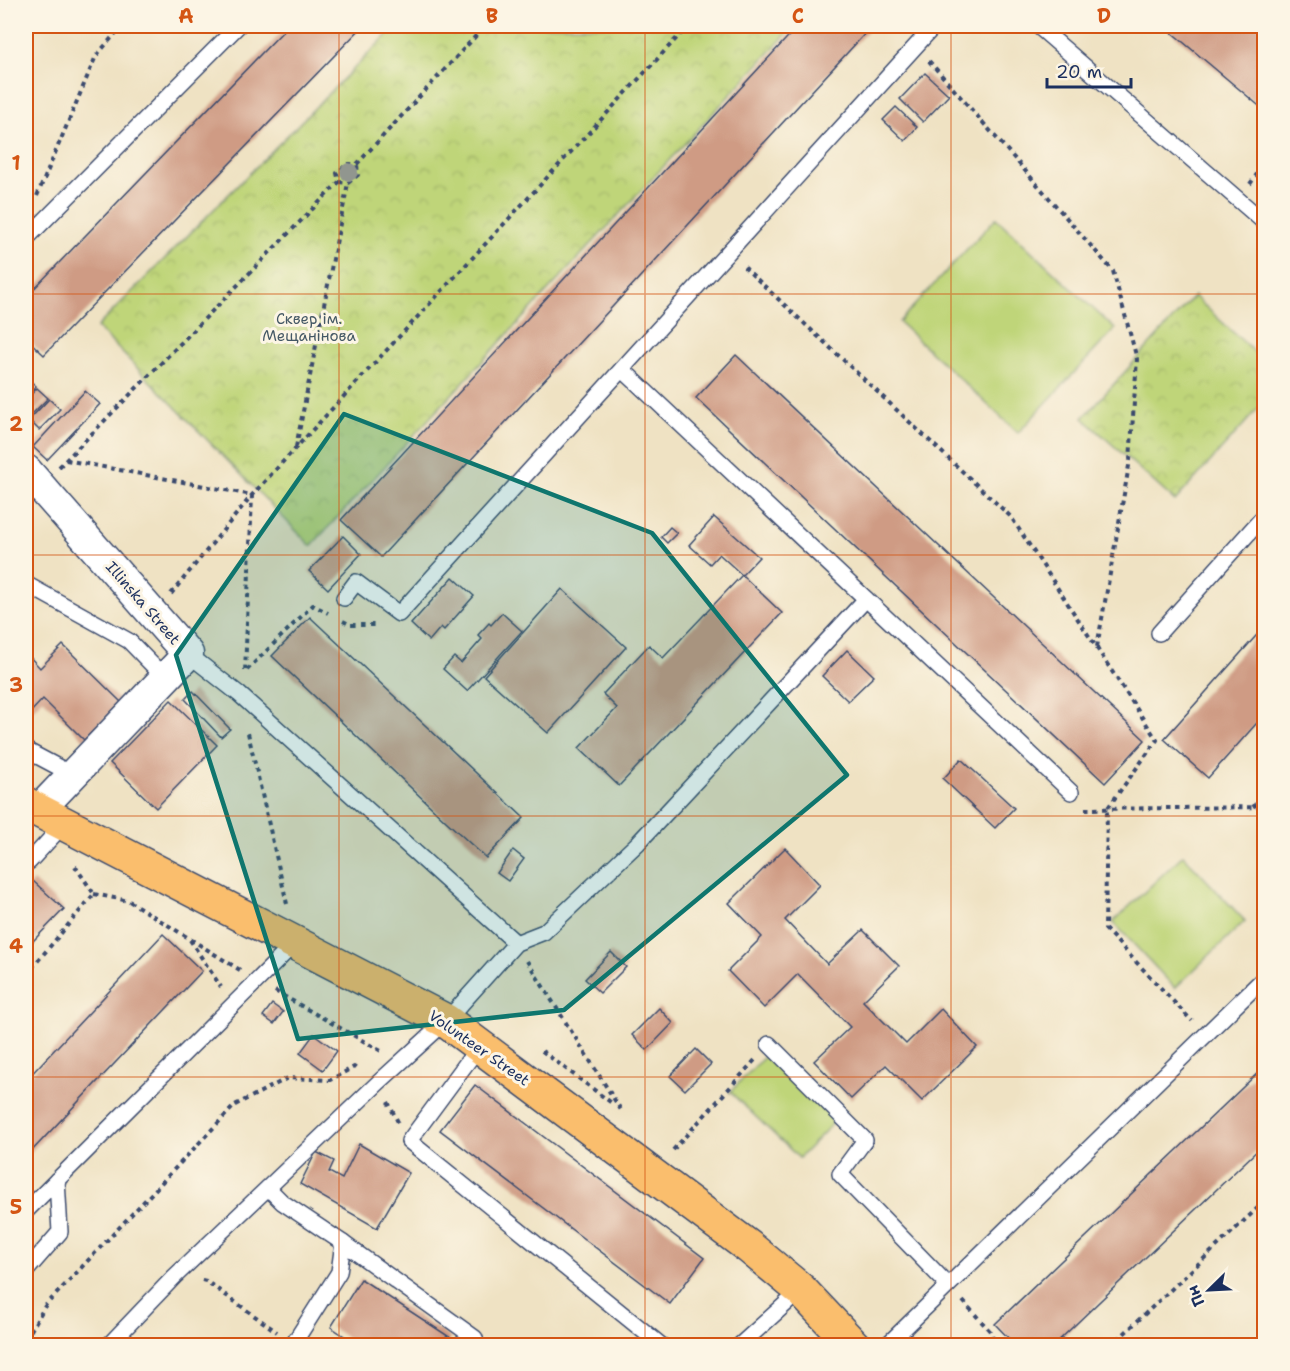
<svg xmlns="http://www.w3.org/2000/svg" width="1290" height="1371" viewBox="0 0 1290 1371" font-family="'Shantell Sans',sans-serif">
	<style>
		.park { fill: url(#park-crowns); stroke: #6d826c; stroke-width: 1.5 }
		.pitch { fill: #bfd579; stroke: #6d826c; stroke-width: 1.5 }
		.building { fill: #cf9b84 }
		.lines { fill: none; stroke-linecap: round; stroke-linejoin: round }
		.lane-casing { stroke: #3b4a6d; stroke-width: 18 }
		.street-casing { stroke: #3b4a6d; stroke-width: 33 }
		.primary-casing { stroke: #3b4a6d; stroke-width: 36 }
		.path { stroke: #3b4a6d; stroke-width: 4; stroke-dasharray: 4.5 4.5; stroke-linecap: butt }
		.lane { stroke: #fff; stroke-width: 15 }
		.street { stroke: #fff; stroke-width: 30 }
		.primary { stroke: #fabe6d; stroke-width: 33 }
		.tree { fill: #91968f }
		.marked { fill: #0f766e; fill-opacity: 0.2; stroke: #0f766e; stroke-width: 4.5; stroke-linejoin: round }
		.grid { fill: none; stroke: #d45514; stroke-width: 1.5; stroke-opacity: 0.55 }
		.labels { text-anchor: middle; stroke-width: 6; stroke-linejoin: round; paint-order: stroke }
		.park-label { font-size: 15px; fill: #445865; stroke: #fcf5e5 }
		.street-label { font-size: 15px; fill: #1b2f5e; stroke: #fcf5e5 }
		.neatline { fill: none; stroke: #d45514; stroke-width: 2 }
		.grid-label { font-size: 20px; text-anchor: middle; font-weight: bold; fill: #d45514 }
	</style>
	<defs>
		<pattern id="park-crowns" width="20" height="18" patternUnits="userSpaceOnUse" patternTransform="scale(1.5)"><rect width="20" height="18" fill="#bfd579"/><path d="M2 6a3 3 0 1 1 6 0M12 15a3 3 0 1 1 6 0" fill="none" stroke="#a4b76b"/></pattern>
	</defs>
	<rect width="100%" height="100%" fill="#fcf5e5"/>
	<filter id="ink" filterUnits="userSpaceOnUse"><feTurbulence type="fractalNoise" baseFrequency=".0167" numOctaves="2"/><feDisplacementMap in="SourceGraphic" scale="12" xChannelSelector="R" yChannelSelector="G"/><feConvolveMatrix kernelMatrix="1 2 1 2 8 2 1 2 1" color-interpolation-filters="sRGB"/></filter>
	<filter id="wash" filterUnits="userSpaceOnUse"><feTurbulence type="fractalNoise" baseFrequency=".008" numOctaves="4" result="noise"/><feDisplacementMap in="SourceGraphic" scale="24" xChannelSelector="R" yChannelSelector="G"/><feGaussianBlur stdDeviation="1.35" result="paint"/><feColorMatrix in="noise" values="0 0 0 0 0 0 0 0 0 0 0 0 0 0 0 0 0 1.4 0 .05"/><feComposite in="paint" operator="in"/></filter>
	<g filter="url(#wash)">
		<rect width="100%" height="100%" fill="#efe2c3"/>
		<g class="park">
			<path d="M396,26H794L311,546L97,327Z"/>
			<path d="M1194,296L1264,361V402L1175,501L1083,418Z"/>
		</g>
		<g class="pitch">
			<path d="M996,218L1115,329L1018,433L899,322Z"/>
			<path d="M1183,855L1245,921L1175,988L1113,922Z"/>
			<path d="M767,1054L836,1120L799,1158L730,1092Z"/>
		</g>
		<g id="blocks">
			<g class="building">
				<path d="M288,26H363L44,355L26,338V297Z"/>
				<path d="M798,26H872L381,557L341,520Z"/>
				<path d="M1164,26H1264V110Z"/>
				<path d="M925,73L949,95L923,122L900,99Z"/>
				<path d="M896,107L917,127L905,141L883,120Z"/>
				<path d="M736,355L1145,740L1105,783L696,398Z"/>
				<path d="M26,377L36,386L26,397Z"/>
				<path d="M37,388L48,398L27,419L26,418V400Z"/>
				<path d="M85,391L100,404L47,460L33,447Z"/>
				<path d="M49,399L60,409L39,430L29,420Z"/>
				<path d="M714,517L759,557L742,575L719,554L710,564L689,545Z"/>
				<path d="M670,527L677,533L667,543L661,537Z"/>
				<path d="M343,536L361,554L328,589L309,571Z"/>
				<path d="M742,575L782,613L619,786L579,748L617,708L603,694L649,645L663,658Z"/>
				<path d="M453,577L474,596L444,630L441,627L429,641L411,624Z"/>
				<path d="M562,589L626,647L548,733L484,676Z"/>
				<path d="M502,613L522,631L467,691L443,669L454,657L461,663L482,639L478,635L489,623L491,625Z"/>
				<path d="M310,617L524,818L486,858L447,822L272,656Z"/>
				<path d="M1264,627V715L1208,778L1164,739Z"/>
				<path d="M63,645L121,702L84,740L43,699L26,717V653L40,668Z"/>
				<path d="M847,650L874,676L848,701L822,676Z"/>
				<path d="M193,691L230,729L221,737L185,699Z"/>
				<path d="M171,700L217,745L156,808L110,763Z"/>
				<path d="M961,759L1014,808L995,828L943,779Z"/>
				<path d="M785,848L820,885L785,920L827,964L863,930L899,966L863,1001L906,1044L941,1009L977,1047L922,1101L886,1065L851,1099L814,1061L850,1027L798,974L764,1008L728,971L762,937L729,903Z"/>
				<path d="M513,850L524,859L508,881L497,873Z"/>
				<path d="M33,881L64,909L33,941L26,943V889Z"/>
				<path d="M163,934L202,971L26,1157V1080Z"/>
				<path d="M611,952L626,967L600,993L585,979Z"/>
				<path d="M272,1004L283,1012L274,1024L263,1016Z"/>
				<path d="M659,1008L673,1023L647,1050L632,1035Z"/>
				<path d="M314,1034L337,1051L323,1070L300,1053Z"/>
				<path d="M696,1049L711,1064L685,1090L670,1076Z"/>
				<path d="M1264,1067V1144L1053,1346H1016L995,1324Z"/>
				<path d="M475,1085L704,1258L670,1304L440,1130Z"/>
				<path d="M359,1144L409,1173L377,1228L300,1184L316,1152L334,1161L329,1172L342,1179Z"/>
				<path d="M361,1279L451,1338L446,1346H359L331,1327Z"/>
			</g>
		</g>
	</g>
	<g filter="url(#ink)">
		<use href="#blocks" fill-opacity="0" stroke="#3b4a6d" stroke-width="1.5"/>
		<g class="lines">
			<defs>
				<g id="lane">
					<path d="M1038,26L1264,222"/>
					<path d="M26,239L238,26"/>
					<path d="M622,369L1071,792"/>
					<path d="M26,584L129,641L165,678"/>
					<path d="M344,598L356,582L399,614L934,26"/>
					<path d="M1159,633L1264,516"/>
					<path d="M188,654L239,694L516,943"/>
					<path d="M26,750L73,775"/>
					<path d="M26,862H29L64,824"/>
					<path d="M769,1044L865,1140L840,1174L948,1285"/>
					<path d="M480,1045L409,1141L662,1346"/>
					<path d="M268,1188L282,1202L343,1243L339,1272L292,1346"/>
					<path d="M26,1211L295,943"/>
					<path d="M343,1243L475,1338L476,1346"/>
					<path d="M26,1271L60,1232L57,1180"/>
					<path d="M108,1346L174,1277L378,1083L446,1021L516,943L544,932L638,843L866,599"/>
					<path d="M739,1346L801,1290"/>
					<path d="M886,1346L1264,978"/>
				</g>
				<path id="street" d="M26,470L188,654L38,811"/>
				<path id="primary" d="M26,804L446,1021L749,1247L801,1290L854,1346"/>
			</defs>
			<use href="#lane" class="lane-casing"/>
			<use href="#street" class="street-casing"/>
			<use href="#primary" class="primary-casing"/>
			<g class="path">
				<path d="M929,61L1113,271L1137,359L1130,460L1097,647"/>
				<path d="M339,182L348,183L358,175L357,164"/>
				<path d="M1250,184L1264,164"/>
				<path d="M37,196L96,56L122,26"/>
				<path d="M744,267L1011,517L1157,740L1107,809L1105,929L1192,1021"/>
				<path d="M296,447L348,183"/>
				<path d="M66,460L252,495L245,673"/>
				<path d="M59,467L339,182L337,173L347,164H357L485,26"/>
				<path d="M171,594L252,495L688,26"/>
				<path d="M343,621L351,625H376"/>
				<path d="M247,670L313,605L328,613"/>
				<path d="M248,733L287,904"/>
				<path d="M1253,807L1264,795"/>
				<path d="M1085,809L1264,807"/>
				<path d="M94,894L129,901L240,970"/>
				<path d="M190,940L221,987"/>
				<path d="M527,961L621,1110"/>
				<path d="M26,975L94,894L73,863"/>
				<path d="M275,991L381,1051"/>
				<path d="M542,1051L613,1104"/>
				<path d="M388,1102L398,1122"/>
				<path d="M673,1150L755,1060"/>
				<path d="M202,1280L206,1281L277,1332"/>
				<path d="M963,1301L990,1331L996,1346"/>
				<path d="M26,1339L45,1306L235,1105L288,1078L330,1080L354,1067L359,1071"/>
				<path d="M1111,1346L1264,1202"/>
			</g>
			<use href="#lane" class="lane"/>
			<use href="#street" class="street"/>
			<use href="#primary" class="primary"/>
		</g>
		<circle class="tree" cx="349" cy="172" r="9"/>
	</g>
	<path class="marked" d="M344,414L652,533L847,775L564,1010L298,1039L176,655Z"/>
	<path class="grid" d="M339,26V1346M645,26V1346M951,26V1346M26,294H1264M26,555H1264M26,816H1264M26,1077H1264"/>
	<g class="labels">
		<g class="park-label">
			<text x="309" y="324">Сквер ім.<tspan x="309" dy="17">Мещанінова</tspan></text>
		</g>
		<g class="street-label">
			<text transform="translate(143 603) rotate(49)" y="5">Illinska Street</text>
			<text transform="translate(479 1048) rotate(35)" y="5">Volunteer Street</text>
		</g>
	</g>
	<rect width="1290" height="1371" fill="none" stroke="#fcf5e5" stroke-width="66"/>
	<g transform="translate(1209 1290) rotate(246)" stroke="#fcf5e5" stroke-width="4.5" paint-order="stroke">
	<path d="M0-4.5L10 22L0 15L-10 22Z" fill="#1b2f5e"/>
	<text y="-9" font-size="16" font-weight="bold" text-anchor="middle" fill="#1b2f5e">Пн</text>
	</g>
	<path d="M1047 78v9h84v-9" fill="none" stroke="#1b2f5e" stroke-width="3"/>
	<text x="1056" y="78" font-size="18" fill="#1b2f5e" stroke="#fcf5e5" stroke-width="4.5" paint-order="stroke">20 m</text>
	<rect x="33" y="33" width="1224" height="1305" class="neatline"/>
	<g class="grid-label">
		<text x="186" y="23">A</text>
		<text x="492" y="23">B</text>
		<text x="798" y="23">C</text>
		<text x="1104" y="23">D</text>
		<text x="16" y="170">1</text>
		<text x="16" y="431">2</text>
		<text x="16" y="692">3</text>
		<text x="16" y="953">4</text>
		<text x="16" y="1214">5</text>
	</g>
</svg>
